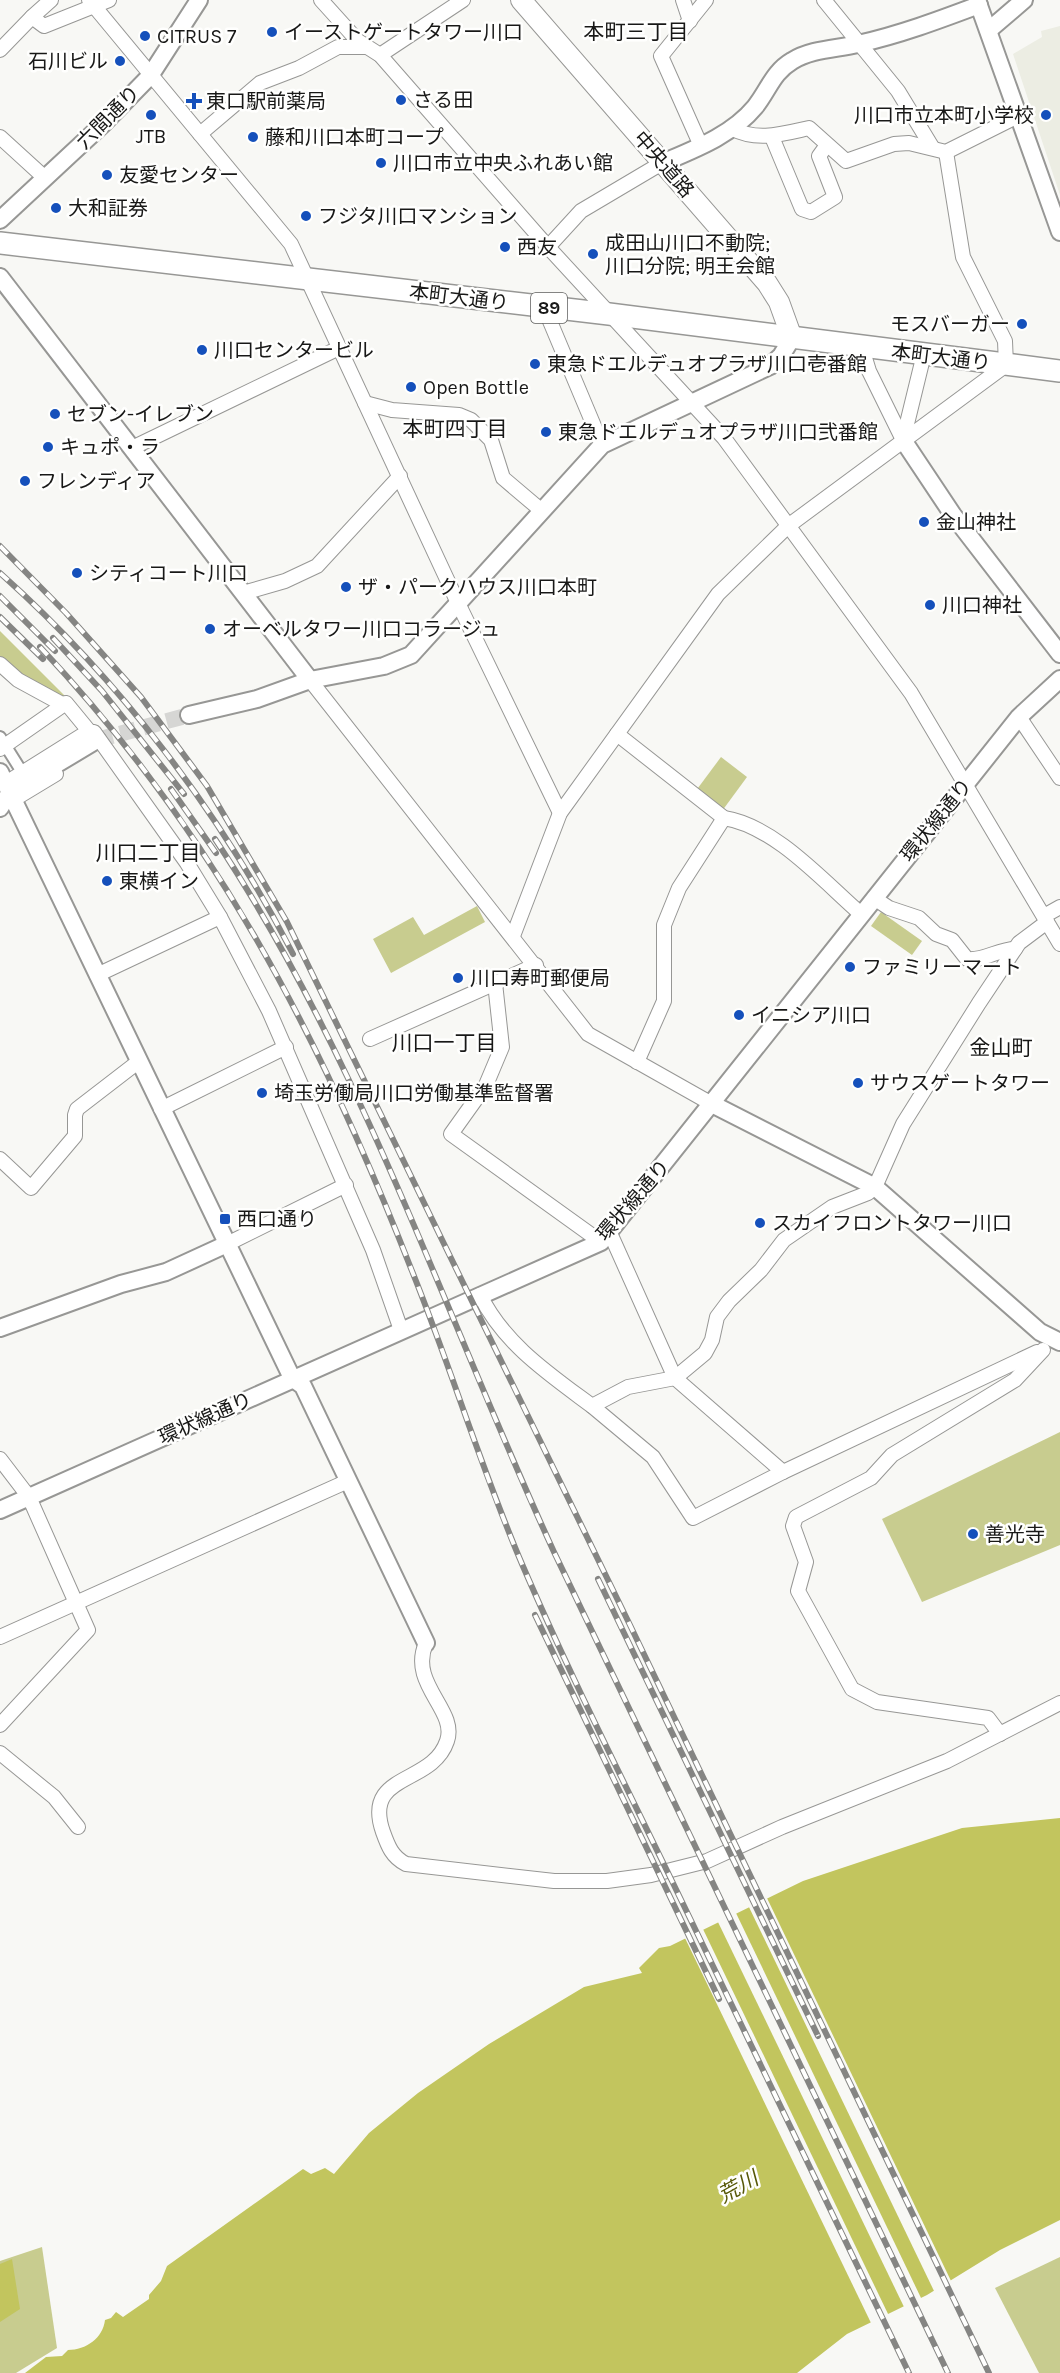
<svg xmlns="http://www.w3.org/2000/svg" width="1060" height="2373" viewBox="0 0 1060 2373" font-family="Karla,'Noto Sans JP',sans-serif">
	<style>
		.built { fill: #ecede3 }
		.green { fill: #c8cc8f }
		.water { fill: #c2c55e }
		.pier { fill: #f8f8f5 }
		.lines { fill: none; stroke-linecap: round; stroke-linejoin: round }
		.tertiary-tunnel { stroke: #d6d6d4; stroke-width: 16; stroke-dasharray: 16 8; stroke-linecap: butt }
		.pedestrian-casing { stroke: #979795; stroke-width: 14 }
		.minor-casing { stroke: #979795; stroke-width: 16 }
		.tertiary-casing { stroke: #979795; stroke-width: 20 }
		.secondary-casing { stroke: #979795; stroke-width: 22 }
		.primary-casing { stroke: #979795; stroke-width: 24 }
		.pedestrian { stroke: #fff; stroke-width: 10 }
		.minor { stroke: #fff; stroke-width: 14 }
		.tertiary { stroke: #fff; stroke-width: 16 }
		.secondary { stroke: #fff; stroke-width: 20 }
		.primary { stroke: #fff; stroke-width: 21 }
		.rail-casing { stroke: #858583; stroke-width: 6 }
		.rail { stroke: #fffffe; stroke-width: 4; stroke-dasharray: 11; stroke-linecap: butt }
		.poi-dot { fill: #1550bb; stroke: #fffffe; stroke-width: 2 }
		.labels { text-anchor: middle; stroke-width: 5; stroke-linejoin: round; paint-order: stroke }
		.shield { fill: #fffffe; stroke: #5d5d5c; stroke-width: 1.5 }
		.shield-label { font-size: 18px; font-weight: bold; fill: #181817 }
		.poi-label { font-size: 20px; fill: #181817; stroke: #fffffe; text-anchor: start }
		.street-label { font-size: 20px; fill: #181817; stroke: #fffffe }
		.neighbourhood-label { font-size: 21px; fill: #181817; stroke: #fffffe }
		.water-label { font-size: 21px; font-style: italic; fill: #575807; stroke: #fffffe }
	</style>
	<rect width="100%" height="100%" fill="#f8f8f5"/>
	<path class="built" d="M1060,26V195L1013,54L1042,37L1041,31Z"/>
	<g class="green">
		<path d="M0,631L68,699L64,700L21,675L0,656Z"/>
		<path d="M721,757L747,777L722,811L695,792Z"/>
		<path d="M477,906L485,922L391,973L373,939L413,917L424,935Z"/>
		<path d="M881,912L922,941L912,955L871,926Z"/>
		<path d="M1060,1432V1545L922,1602L882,1519Z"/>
		<path d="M42,2247L57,2348L16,2373H0V2261Z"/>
		<path d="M1060,2257V2373H1039L995,2288Z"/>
	</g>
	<g class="water">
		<path d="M1060,1818V2220L1000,2250L927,2295L847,2334L797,2373H25L46,2357L62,2356L68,2350C86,2350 103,2338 105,2320L111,2318L116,2312L123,2317L149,2299V2295L161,2281L167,2266L303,2169L311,2174L325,2168L334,2174L369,2133L418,2093L489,2044L584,1987L642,1973L639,1968L659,1948L670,1946L803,1881L962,1828Z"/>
		<path d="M12,2259L20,2309L0,2322V2264Z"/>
	</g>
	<g class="pier">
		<path d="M766,1896L952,2283L935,2293L748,1905Z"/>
		<path d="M735,1911L922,2300L905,2309L717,1920Z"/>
		<path d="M702,1927L889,2316L872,2325L684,1936Z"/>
	</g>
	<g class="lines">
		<path class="tertiary-tunnel" d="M97,740L189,715"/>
		<defs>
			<path id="pedestrian" d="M0,737L22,772"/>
			<g id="minor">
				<path d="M89,0L291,244L458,603L560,813"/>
				<path d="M321,0L358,41L380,55L548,247L724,438L911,693L1060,944"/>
				<path d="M683,0L690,21"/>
				<path d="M824,0L898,91L932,147"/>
				<path d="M32,17L51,0"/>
				<path d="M0,50L32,17L44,26L109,0"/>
				<path d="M380,55L463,0"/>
				<path d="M731,128C757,142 782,134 809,128L846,161L894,144L909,143L946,152L1018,116"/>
				<path d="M200,134L260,83L299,68L338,47H367"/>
				<path d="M0,137L45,178"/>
				<path d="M772,137L802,209L811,212L835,197L819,156L827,145"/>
				<path d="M701,146L661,56L706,0"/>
				<path d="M548,247L581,211L662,163"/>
				<path d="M544,307L602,445"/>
				<path d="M862,348L869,371L903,440"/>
				<path d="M365,403L392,410L459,415L471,420L491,440L503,478L542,511"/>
				<path d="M903,440L924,354"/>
				<path d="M132,448L339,348"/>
				<path d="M243,593L285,581L317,566L400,476"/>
				<path d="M0,664L18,680L62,704"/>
				<path d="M310,680L588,1034L712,1104"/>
				<path d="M1019,717L1060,778"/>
				<path d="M617,734L724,818C775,826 823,881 861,914"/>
				<path d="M0,749L66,703L89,731L94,732L187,863L220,917L269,1011L373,1250L401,1330"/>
				<path d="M6,783L89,731"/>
				<path d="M13,800L56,774"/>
				<path d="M874,898L889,908L919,918L936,934L952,940L967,959C984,961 998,949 1015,949"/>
				<path d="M1044,916L1060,907"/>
				<path d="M513,936L560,813L718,594L788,526L1006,365L1005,341L963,257L946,152"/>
				<path d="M97,975L220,917"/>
				<path d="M495,983L502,1047L486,1085L451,1134L601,1242"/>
				<path d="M370,1039L536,965"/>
				<path d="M637,1062L664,1001V925L679,888L724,818"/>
				<path d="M161,1109L286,1047"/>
				<path d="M0,1159L31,1188L75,1136V1115L77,1109L138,1062"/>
				<path d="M610,1233L675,1378L783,1472"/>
				<path d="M227,1244L346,1185"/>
				<path d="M480,1295C504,1344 549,1374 592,1406L628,1387L675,1378L705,1353L712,1340L717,1317L729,1301L761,1270L784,1240L832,1207L868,1193L875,1187L903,1124L979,1003L1019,943L1047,922"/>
				<path d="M592,1406L653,1457L693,1518L783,1472L1037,1352"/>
				<path d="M0,1459L29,1497L88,1630L0,1725"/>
				<path d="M0,1637L348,1481"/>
				<path d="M426,1643C408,1684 458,1710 447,1741C432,1786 362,1772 383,1832C388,1846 392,1857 406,1864L554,1881H607L651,1875L707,1861L782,1827L947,1761L1060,1703"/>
				<path d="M1000,1734L988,1718L877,1702L852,1689L798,1591L806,1562L793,1526L796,1517L871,1478L892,1455L1015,1380L1043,1350"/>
				<path d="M0,1753L54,1797L78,1827"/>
			</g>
			<g id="tertiary">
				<path d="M977,0L1060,232"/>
				<path d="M989,30L1024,0"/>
				<path d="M662,163C695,149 732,135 755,107C768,91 773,72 792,61C811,49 836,49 858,44C899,35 939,20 979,5"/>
				<path d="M0,220L102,125L150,76L199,0"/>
				<path d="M0,277L310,680"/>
				<path d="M903,440L953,515L1060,654"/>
				<path d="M189,715L257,699L310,680L384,666L411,655L602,445L770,366L781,356L792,338"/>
				<path d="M0,772L292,1378L303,1386L426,1643"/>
				<path d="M0,808L10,792L97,740"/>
				<path d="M712,1104L875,1187L1040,1332L1060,1342"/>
				<path d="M0,1328L121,1284L166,1272L227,1244"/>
				<path d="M0,1510L601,1242L1019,717L1060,679"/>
			</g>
			<path id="secondary" d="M521,0L767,283L779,302L792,338"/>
			<path id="primary" d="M0,243L609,314L1060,371"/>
		</defs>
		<use href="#pedestrian" class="pedestrian-casing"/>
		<use href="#minor" class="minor-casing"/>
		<use href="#tertiary" class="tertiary-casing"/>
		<use href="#secondary" class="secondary-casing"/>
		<use href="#primary" class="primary-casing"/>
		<use href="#pedestrian" class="pedestrian"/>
		<use href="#minor" class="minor"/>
		<use href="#tertiary" class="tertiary"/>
		<use href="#secondary" class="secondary"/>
		<use href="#primary" class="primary"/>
		<defs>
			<g id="rail">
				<path d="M0,546L66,613L141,697L207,786L287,922L629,1623L989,2373"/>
				<path d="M0,573C119,679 220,812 293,954"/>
				<path d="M0,596L55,651"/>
				<path d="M0,617L43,659"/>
				<path d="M53,638L102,691L184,794"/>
				<path d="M40,647C215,833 320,1036 412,1271C451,1368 481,1468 522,1564C568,1671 621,1776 672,1881C751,2045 830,2209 909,2373"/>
				<path d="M171,789L216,853"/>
				<path d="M215,839C361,1059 444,1313 554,1552L948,2373"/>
				<path d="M598,1579L818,2036"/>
				<path d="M535,1615L719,1999"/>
			</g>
		</defs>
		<use href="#rail" class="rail-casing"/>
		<use href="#rail" class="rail"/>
	</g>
	<g class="poi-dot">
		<circle cx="272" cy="32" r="6"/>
		<circle cx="145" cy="36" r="6"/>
		<circle cx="120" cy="61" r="6"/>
		<circle cx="401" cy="100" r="6"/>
		<path d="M191 92h6v6h6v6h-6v6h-6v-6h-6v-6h6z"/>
		<circle cx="151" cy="115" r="6"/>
		<circle cx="1046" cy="115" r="6"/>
		<circle cx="253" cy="137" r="6"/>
		<circle cx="381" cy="163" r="6"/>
		<circle cx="107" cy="175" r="6"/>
		<circle cx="56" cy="208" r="6"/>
		<circle cx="306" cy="216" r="6"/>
		<circle cx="505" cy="247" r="6"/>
		<circle cx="593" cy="254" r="6"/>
		<circle cx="1022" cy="324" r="6"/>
		<circle cx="202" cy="350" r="6"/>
		<circle cx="535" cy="364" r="6"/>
		<circle cx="411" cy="387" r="6"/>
		<circle cx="55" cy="414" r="6"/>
		<circle cx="546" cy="432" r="6"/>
		<circle cx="48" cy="447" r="6"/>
		<circle cx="25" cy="481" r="6"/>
		<circle cx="924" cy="522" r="6"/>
		<circle cx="77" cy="573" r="6"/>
		<circle cx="346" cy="587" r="6"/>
		<circle cx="930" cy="605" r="6"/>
		<circle cx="210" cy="629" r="6"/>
		<circle cx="107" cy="881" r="6"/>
		<circle cx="850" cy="967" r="6"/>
		<circle cx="458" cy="978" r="6"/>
		<circle cx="739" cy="1015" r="6"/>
		<circle cx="858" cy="1083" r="6"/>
		<circle cx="262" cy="1093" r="6"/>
		<rect x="219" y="1213" width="12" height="12" rx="3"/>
		<circle cx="760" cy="1223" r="6"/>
		<circle cx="973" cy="1534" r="6"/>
	</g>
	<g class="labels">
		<rect class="shield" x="531" y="293" width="36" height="30" rx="4.5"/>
		<g class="shield-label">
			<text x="549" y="314">89</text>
		</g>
		<g class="poi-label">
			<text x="284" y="39">イーストゲートタワー川口</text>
			<text x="157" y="43">CITRUS 7</text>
			<text x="108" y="68" text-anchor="end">石川ビル</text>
			<text x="413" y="107">さる田</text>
			<text x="206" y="108">東口駅前薬局</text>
			<text x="1034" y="122" text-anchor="end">川口市立本町小学校</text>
			<text x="151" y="143" text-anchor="middle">JTB</text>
			<text x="265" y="144">藤和川口本町コープ</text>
			<text x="393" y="170">川口市立中央ふれあい館</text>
			<text x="119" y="182">友愛センター</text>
			<text x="68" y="215">大和証券</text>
			<text x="318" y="223">フジタ川口マンション</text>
			<text x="605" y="250">成田山川口不動院;<tspan x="605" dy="23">川口分院; 明王会館</tspan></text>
			<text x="517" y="254">西友</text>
			<text x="1010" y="331" text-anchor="end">モスバーガー</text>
			<text x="214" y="357">川口センタービル</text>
			<text x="547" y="371">東急ドエルデュオプラザ川口壱番館</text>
			<text x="423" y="394">Open Bottle</text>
			<text x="67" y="421">セブン-イレブン</text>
			<text x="558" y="439">東急ドエルデュオプラザ川口弐番館</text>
			<text x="60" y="454">キュポ・ラ</text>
			<text x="37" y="488">フレンディア</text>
			<text x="936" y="529">金山神社</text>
			<text x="89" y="580">シティコート川口</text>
			<text x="358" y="594">ザ・パークハウス川口本町</text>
			<text x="942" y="612">川口神社</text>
			<text x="222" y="636">オーベルタワー川口コラージュ</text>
			<text x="119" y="888">東横イン</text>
			<text x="862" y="974">ファミリーマート</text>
			<text x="470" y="985">川口寿町郵便局</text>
			<text x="751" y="1022">イニシア川口</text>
			<text x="870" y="1090">サウスゲートタワー</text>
			<text x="274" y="1100">埼玉労働局川口労働基準監督署</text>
			<text x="237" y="1226">西口通り</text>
			<text x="772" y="1230">スカイフロントタワー川口</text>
			<text x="985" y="1541">善光寺</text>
		</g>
		<g class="street-label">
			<text transform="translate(108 117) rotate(-45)" y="7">六間通り</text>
			<text transform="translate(664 164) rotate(49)" y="7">中央道路</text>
			<text transform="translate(459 297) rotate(7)" y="7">本町大通り</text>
			<text transform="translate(941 357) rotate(7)" y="7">本町大通り</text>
			<text transform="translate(936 820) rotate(-51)" y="7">環状線通り</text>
			<text transform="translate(633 1200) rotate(-49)" y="7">環状線通り</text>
			<text transform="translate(205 1418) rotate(-24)" y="7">環状線通り</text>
		</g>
		<g class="neighbourhood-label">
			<text x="636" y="39">本町三丁目</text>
			<text x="455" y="436">本町四丁目</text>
			<text x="148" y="860">川口二丁目</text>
			<text x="444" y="1050">川口一丁目</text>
			<text x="1001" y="1055">金山町</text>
		</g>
		<g class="water-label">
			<text transform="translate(738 2187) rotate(-29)" y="7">荒川</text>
		</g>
	</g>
</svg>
